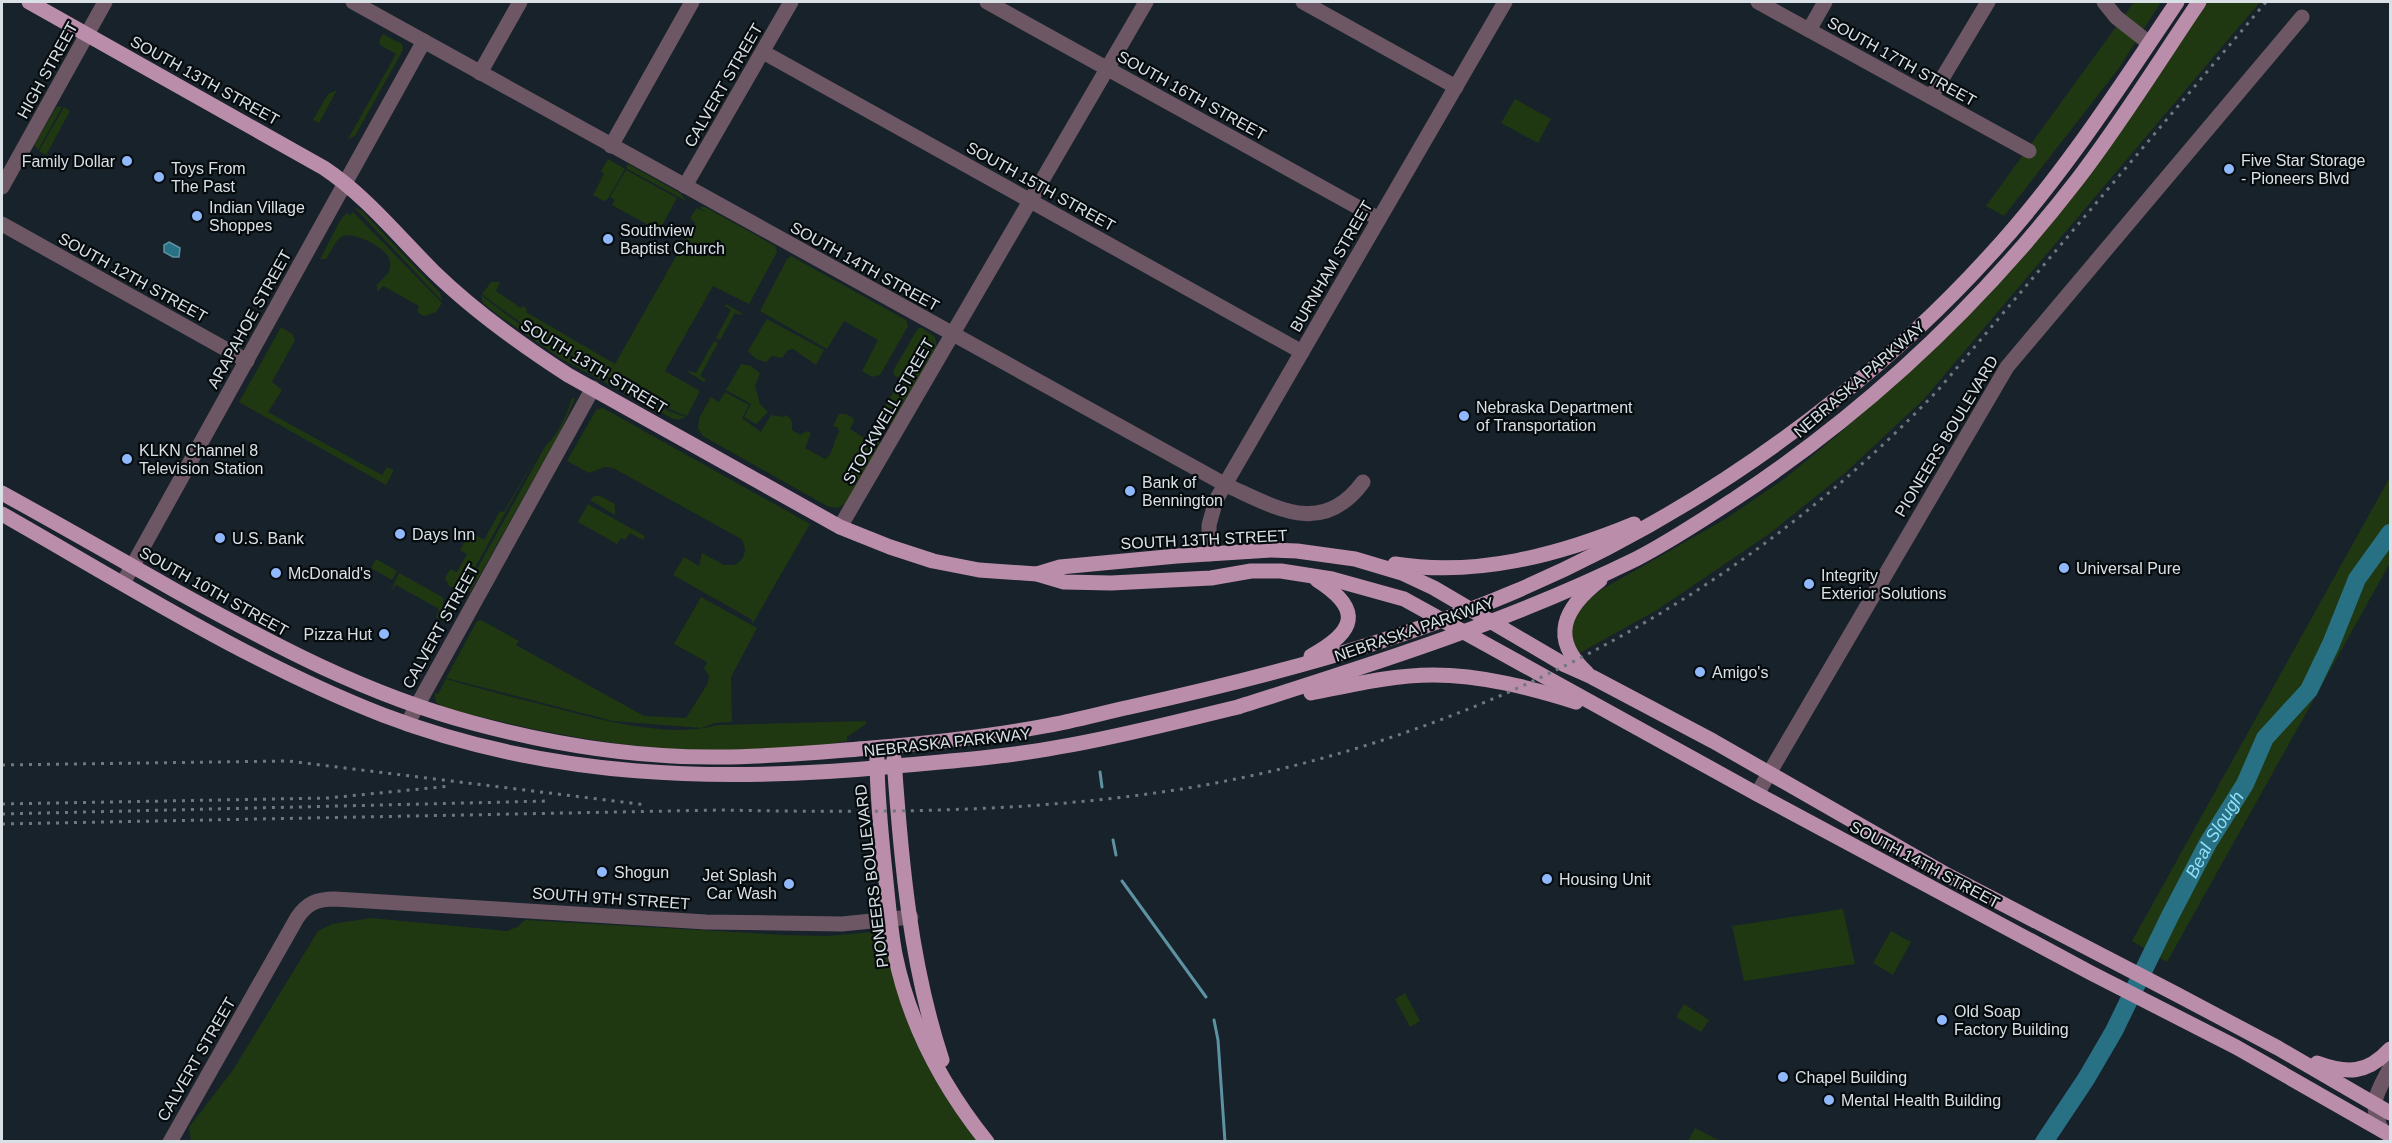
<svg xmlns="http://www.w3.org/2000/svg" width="2392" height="1143" viewBox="0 0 2392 1143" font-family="Arial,sans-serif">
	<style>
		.green { fill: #1f3812 }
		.water { fill: #287185; stroke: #5d92a2; stroke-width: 1.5 }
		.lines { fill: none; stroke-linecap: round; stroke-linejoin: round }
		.stream { stroke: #5d92a2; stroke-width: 3 }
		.river { stroke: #287185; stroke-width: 18 }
		.minor { stroke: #6d5765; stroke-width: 15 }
		.major { stroke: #ba8daa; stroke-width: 15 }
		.rail { stroke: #6f787f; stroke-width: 3; stroke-dasharray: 3 6; stroke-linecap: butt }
		.poi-dot { fill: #8fb8fd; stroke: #060b0e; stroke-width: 2 }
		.labels { text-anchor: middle; stroke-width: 4.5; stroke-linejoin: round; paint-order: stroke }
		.street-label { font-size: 16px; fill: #d9e0e6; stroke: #060b0e }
		.poi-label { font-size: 16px; fill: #d9e0e6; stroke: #060b0e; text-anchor: start }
		.water-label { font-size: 18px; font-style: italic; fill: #8fdff8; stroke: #060b0e }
	</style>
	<rect width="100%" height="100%" fill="#17222a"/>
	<g class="green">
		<path d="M2134,2H2161L2119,68L2004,216L1986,206Z"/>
		<path d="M2207,2H2260L1924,399L1845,473L1769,534L1657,610L1578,654C1562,626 1579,606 1601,590L1727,518L1784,479L1840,433L1976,307Z"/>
		<path d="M383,34L402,44L403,50L355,136L348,139L396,54L380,45L379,41Z"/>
		<path d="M337,90L319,123L313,120L328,94Z"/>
		<path d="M1515,99L1551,119L1538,143L1501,123Z"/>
		<path d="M57,106L62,107L38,150L34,145Z"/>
		<path d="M64,107L70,111L46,155L39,151Z"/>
		<path d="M608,159L625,169L607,200L604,201L593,195L604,174L601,171Z"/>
		<path d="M628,164L680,193L686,201L626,168Z"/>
		<path d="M626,170L677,198L659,231L612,205L615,200L610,197Z"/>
		<path d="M354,207L362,211L440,293L442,301Z"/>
		<path d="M699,207H705L775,246L777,252L749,304L713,286L665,371L700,391L687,416C667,409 648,398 629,388C577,361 528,330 482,294L491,282H500L496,291L521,308L523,306L527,309L526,312L615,364L695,223L690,218L697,208L706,212Z"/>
		<path d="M353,212L442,303L436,312L424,316L417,312L419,306L383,286L377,292V285L389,272C390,267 391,263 389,258C384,247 354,232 343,236C335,240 331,252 326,259H320L341,219L347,213L351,215Z"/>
		<path d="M791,256L906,320L908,326L880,375L872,377L862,371L878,340L844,321L827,349L760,311L787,259Z"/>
		<path d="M481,295C527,332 575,363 627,390C646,400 665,411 686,417L678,420L671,418L560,358L494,312L483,303Z"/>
		<path d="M726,304L743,314L741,315L735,313L720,340L716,338L731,310L725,306Z"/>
		<path d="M767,319L824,350L816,365L793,349L788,350L782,358L772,356L766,362L756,359L748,351Z"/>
		<path d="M281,327L292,334L295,340L272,382L282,390L268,412L382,475L387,467L394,470L386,485L239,402Z"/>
		<path d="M918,328H922L935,337L937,347L894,421L889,426L878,422V418L901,379L894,375L893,371Z"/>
		<path d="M714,341L718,343L700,376L706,380L704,382L688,372L690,371L696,373Z"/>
		<path d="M741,364L751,366L760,373L755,386L760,404L768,412L756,424L744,417L751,404L726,390Z"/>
		<path d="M725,392L749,405L742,418L761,432L771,415L783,417L785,415C793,419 792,422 792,430L800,435L807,431L811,433L805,448L825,459C834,454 833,441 839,432L838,428L833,426L839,414H846L853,418L854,421L850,429L866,439L872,432L878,436L880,445L846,503L838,508L827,506L703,436L698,429L699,418L711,397L719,402Z"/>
		<path d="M572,398L575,399L559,434L471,591L463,594L546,445C559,434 567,413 572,398Z"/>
		<path d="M603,408L810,524L753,623L751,619L673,575L684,557L699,566L702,553L724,565H735C745,559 748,549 741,539L613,468L605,467L589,473L567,461L596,410Z"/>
		<path d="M542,446L461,593L460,592L449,586L445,578L450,569L457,572L467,554L460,550L470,532L484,540L500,511L504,512Z"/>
		<path d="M2390,477V563L2167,962L2132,941Z"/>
		<path d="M594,496H600L615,504V515L590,500Z"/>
		<path d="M588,504L591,506L645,536L643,540L630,533L625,540L621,538L617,544L578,522Z"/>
		<path d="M376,559L397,571L392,580L371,568Z"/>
		<path d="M399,573L444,598L443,604L445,607L455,603L445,622L436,617L439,609L396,585L390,593Z"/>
		<path d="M701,597L757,628L731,677L732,722L715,723L701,728L613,721L446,678L477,621L481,620L519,641L516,645L644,716L686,718L708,683L709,676L704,668L707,662L674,644Z"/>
		<path d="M446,679C477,688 508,696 540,704C591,717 666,740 717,725L866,721V724L847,737V741C712,766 573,742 442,707L436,702L434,693L438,694Z"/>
		<path d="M1843,909L1855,964L1744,981L1732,926Z"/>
		<path d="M371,918L507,931L517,927L525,920L785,935L828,936L872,932L880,937L888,946L979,1141L191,1142L189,1127L233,1070L318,931L332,924Z"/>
		<path d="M1891,931L1911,942L1893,975L1873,963Z"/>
		<path d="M1405,993L1420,1021L1410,1027L1395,999Z"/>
		<path d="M1684,1004L1709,1020L1701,1032L1676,1017Z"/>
		<path d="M1695,1128L1720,1141H1688Z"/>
	</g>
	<path class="water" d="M169,242L180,248L179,257H173L164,252V245Z"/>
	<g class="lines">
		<g class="stream">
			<path d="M1100,772L1102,787"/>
			<path d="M1113,840L1116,855"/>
			<path d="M1122,881L1206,997"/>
			<path d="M1214,1020L1218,1040L1225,1142"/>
		</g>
		<path class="river" id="s1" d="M2044,1142L2086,1079L2114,1031L2170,916L2208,843L2245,784L2265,738L2309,690L2331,644L2357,579L2390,533"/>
		<g class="minor">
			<path d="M353,2L1226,485C1275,507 1322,538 1363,482"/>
			<path d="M987,2L1379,219"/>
			<path d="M1303,2L1456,87"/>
			<path d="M1758,2L2029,151"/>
			<path d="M2104,2L2116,17L2149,43"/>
			<path d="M1809,30L1825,2"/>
			<path d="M763,52L1302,352"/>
			<path d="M480,73L520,2"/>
			<path d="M1931,97L1988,2"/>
			<path d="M611,146L692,2"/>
			<path d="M685,186L791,2"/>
			<path d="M2,187L105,2"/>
			<path d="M2,224L247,361"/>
			<path d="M840,527L1146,2"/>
			<path d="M1209,554V525L1216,500L1505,2"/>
			<path d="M123,583L424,41"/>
			<path d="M407,724L593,388"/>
			<path d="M1757,794L2007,367L2302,17"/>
			<path d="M2382,1130C2368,1103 2377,1093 2390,1068"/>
			<path d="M170,1142L297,918C307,903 317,899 335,899L706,922L842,924L911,917"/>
		</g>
		<g class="major">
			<path d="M29,2L324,168C366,196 398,236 434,272C475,312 520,344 568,375L840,527L890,547L933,561L979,570L1037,574L1064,582L1111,583L1211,578L1251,571H1281L1332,579L1404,599L1757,794L2091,973L2236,1047L2390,1135"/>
			<path d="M2,493C60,525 118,558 176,591C272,644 367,695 473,723C554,745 637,758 721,757C771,757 821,752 871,748C929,743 987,737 1045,726C1074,721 1102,713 1130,707C1261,678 1391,644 1514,592C1629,543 1738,477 1836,399C1891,355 1944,306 1991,254C2062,177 2119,88 2177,2"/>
			<path d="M2,514C125,584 250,663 383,715C550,779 721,783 897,766C951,761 1006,757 1059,747C1119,737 1179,721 1238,707C1373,664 1508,622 1636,559C1671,541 1704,519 1736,498C1866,412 1982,303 2077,180C2121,123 2159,61 2199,2"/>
			<path d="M1395,564C1477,577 1559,555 1634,524"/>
			<path d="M1037,574L1060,567L1177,556L1271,550L1297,551L1355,559L1402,573L1434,588L1565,665L1592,677L1713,741L1947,875L2176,994L2278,1048L2390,1113"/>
			<path d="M1311,656C1355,632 1364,610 1317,580"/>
			<path d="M1587,673C1549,638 1564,608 1600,580"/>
			<path d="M1311,693C1351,685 1392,675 1433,675C1482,675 1531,688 1576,702"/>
			<path d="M877,758C877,796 881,834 885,872C888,899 890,927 895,954C909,1023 943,1087 987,1142"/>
			<path d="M894,759C901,860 910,963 942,1060"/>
			<path d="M2317,1063C2347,1074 2367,1074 2390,1049"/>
		</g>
		<g class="rail">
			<path d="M2,765L288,761L647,805"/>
			<path d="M2,804L328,798L451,786"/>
			<path d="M2,814L550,801"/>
			<path d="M2,824L720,810C873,813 1030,813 1182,789C1472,741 1736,603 1939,389L2266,2"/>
		</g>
	</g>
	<g class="poi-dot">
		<circle cx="127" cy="161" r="6"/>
		<circle cx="2229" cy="169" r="6"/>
		<circle cx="159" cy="177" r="6"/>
		<circle cx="197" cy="216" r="6"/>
		<circle cx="608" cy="239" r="6"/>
		<circle cx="1464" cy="416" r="6"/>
		<circle cx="127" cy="459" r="6"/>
		<circle cx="1130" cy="491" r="6"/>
		<circle cx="400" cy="534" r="6"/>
		<circle cx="220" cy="538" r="6"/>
		<circle cx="2064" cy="568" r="6"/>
		<circle cx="276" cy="573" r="6"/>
		<circle cx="1809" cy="584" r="6"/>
		<circle cx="384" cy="634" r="6"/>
		<circle cx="1700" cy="672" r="6"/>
		<circle cx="602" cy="872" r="6"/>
		<circle cx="1547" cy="879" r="6"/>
		<circle cx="789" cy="884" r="6"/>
		<circle cx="1942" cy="1020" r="6"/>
		<circle cx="1783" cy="1077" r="6"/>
		<circle cx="1829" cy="1100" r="6"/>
	</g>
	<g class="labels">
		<g class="street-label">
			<text transform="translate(1902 61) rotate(29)" y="6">SOUTH 17TH STREET</text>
			<text transform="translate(47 70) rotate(-61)" y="6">HIGH STREET</text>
			<text transform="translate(205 80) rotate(29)" y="6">SOUTH 13TH STREET</text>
			<text transform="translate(723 85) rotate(-60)" y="6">CALVERT STREET</text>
			<text transform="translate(1192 95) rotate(29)" y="6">SOUTH 16TH STREET</text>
			<text transform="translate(1041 186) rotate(29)" y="6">SOUTH 15TH STREET</text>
			<text transform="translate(865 266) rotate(29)" y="6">SOUTH 14TH STREET</text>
			<text transform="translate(1331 266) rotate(-60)" y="6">BURNHAM STREET</text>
			<text transform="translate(133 277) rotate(29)" y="6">SOUTH 12TH STREET</text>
			<text transform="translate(249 319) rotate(-61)" y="6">ARAPAHOE STREET</text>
			<text transform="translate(594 366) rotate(31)" y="6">SOUTH 13TH STREET</text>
			<text transform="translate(1859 379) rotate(-41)" y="6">NEBRASKA PARKWAY</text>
			<text transform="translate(888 411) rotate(-60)" y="6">STOCKWELL STREET</text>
			<text transform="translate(1946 436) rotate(-59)" y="6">PIONEERS BOULEVARD</text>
			<text transform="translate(1204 539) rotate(-3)" y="6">SOUTH 13TH STREET</text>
			<text transform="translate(214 591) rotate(29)" y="6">SOUTH 10TH STREET</text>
			<text transform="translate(440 626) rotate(-61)" y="6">CALVERT STREET</text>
			<text transform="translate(1414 629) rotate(-19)" y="6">NEBRASKA PARKWAY</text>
			<text transform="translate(947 742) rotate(-6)" y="6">NEBRASKA PARKWAY</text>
			<text transform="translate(1925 864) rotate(28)" y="6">SOUTH 14TH STREET</text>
			<text transform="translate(871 876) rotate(-97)" y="6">PIONEERS BOULEVARD</text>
			<text transform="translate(611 898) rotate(4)" y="6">SOUTH 9TH STREET</text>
			<text transform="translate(196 1059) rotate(-60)" y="6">CALVERT STREET</text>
		</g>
		<g class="poi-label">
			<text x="2241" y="166">Five Star Storage<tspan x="2241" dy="18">- Pioneers Blvd</tspan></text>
			<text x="115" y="167" text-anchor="end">Family Dollar</text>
			<text x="171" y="174">Toys From<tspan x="171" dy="18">The Past</tspan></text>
			<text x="209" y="213">Indian Village<tspan x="209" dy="18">Shoppes</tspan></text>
			<text x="620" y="236">Southview<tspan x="620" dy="18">Baptist Church</tspan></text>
			<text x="1476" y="413">Nebraska Department<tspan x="1476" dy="18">of Transportation</tspan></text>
			<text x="139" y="456">KLKN Channel 8<tspan x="139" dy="18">Television Station</tspan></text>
			<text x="1142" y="488">Bank of<tspan x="1142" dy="18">Bennington</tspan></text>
			<text x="412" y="540">Days Inn</text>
			<text x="232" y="544">U.S. Bank</text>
			<text x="2076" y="574">Universal Pure</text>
			<text x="288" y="579">McDonald's</text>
			<text x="1821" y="581">Integrity<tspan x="1821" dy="18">Exterior Solutions</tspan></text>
			<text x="372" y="640" text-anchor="end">Pizza Hut</text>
			<text x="1712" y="678">Amigo's</text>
			<text x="614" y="878">Shogun</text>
			<text x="777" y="881" text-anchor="end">Jet Splash<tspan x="777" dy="18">Car Wash</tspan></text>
			<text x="1559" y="885">Housing Unit</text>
			<text x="1954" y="1017">Old Soap<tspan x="1954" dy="18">Factory Building</tspan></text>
			<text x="1795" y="1083">Chapel Building</text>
			<text x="1841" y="1106">Mental Health Building</text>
		</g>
		<g class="water-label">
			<text dy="6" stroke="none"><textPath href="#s1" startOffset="352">Beal Slough</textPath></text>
		</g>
	</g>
	<rect width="2392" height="1143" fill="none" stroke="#d9e0e6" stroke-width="6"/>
</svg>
